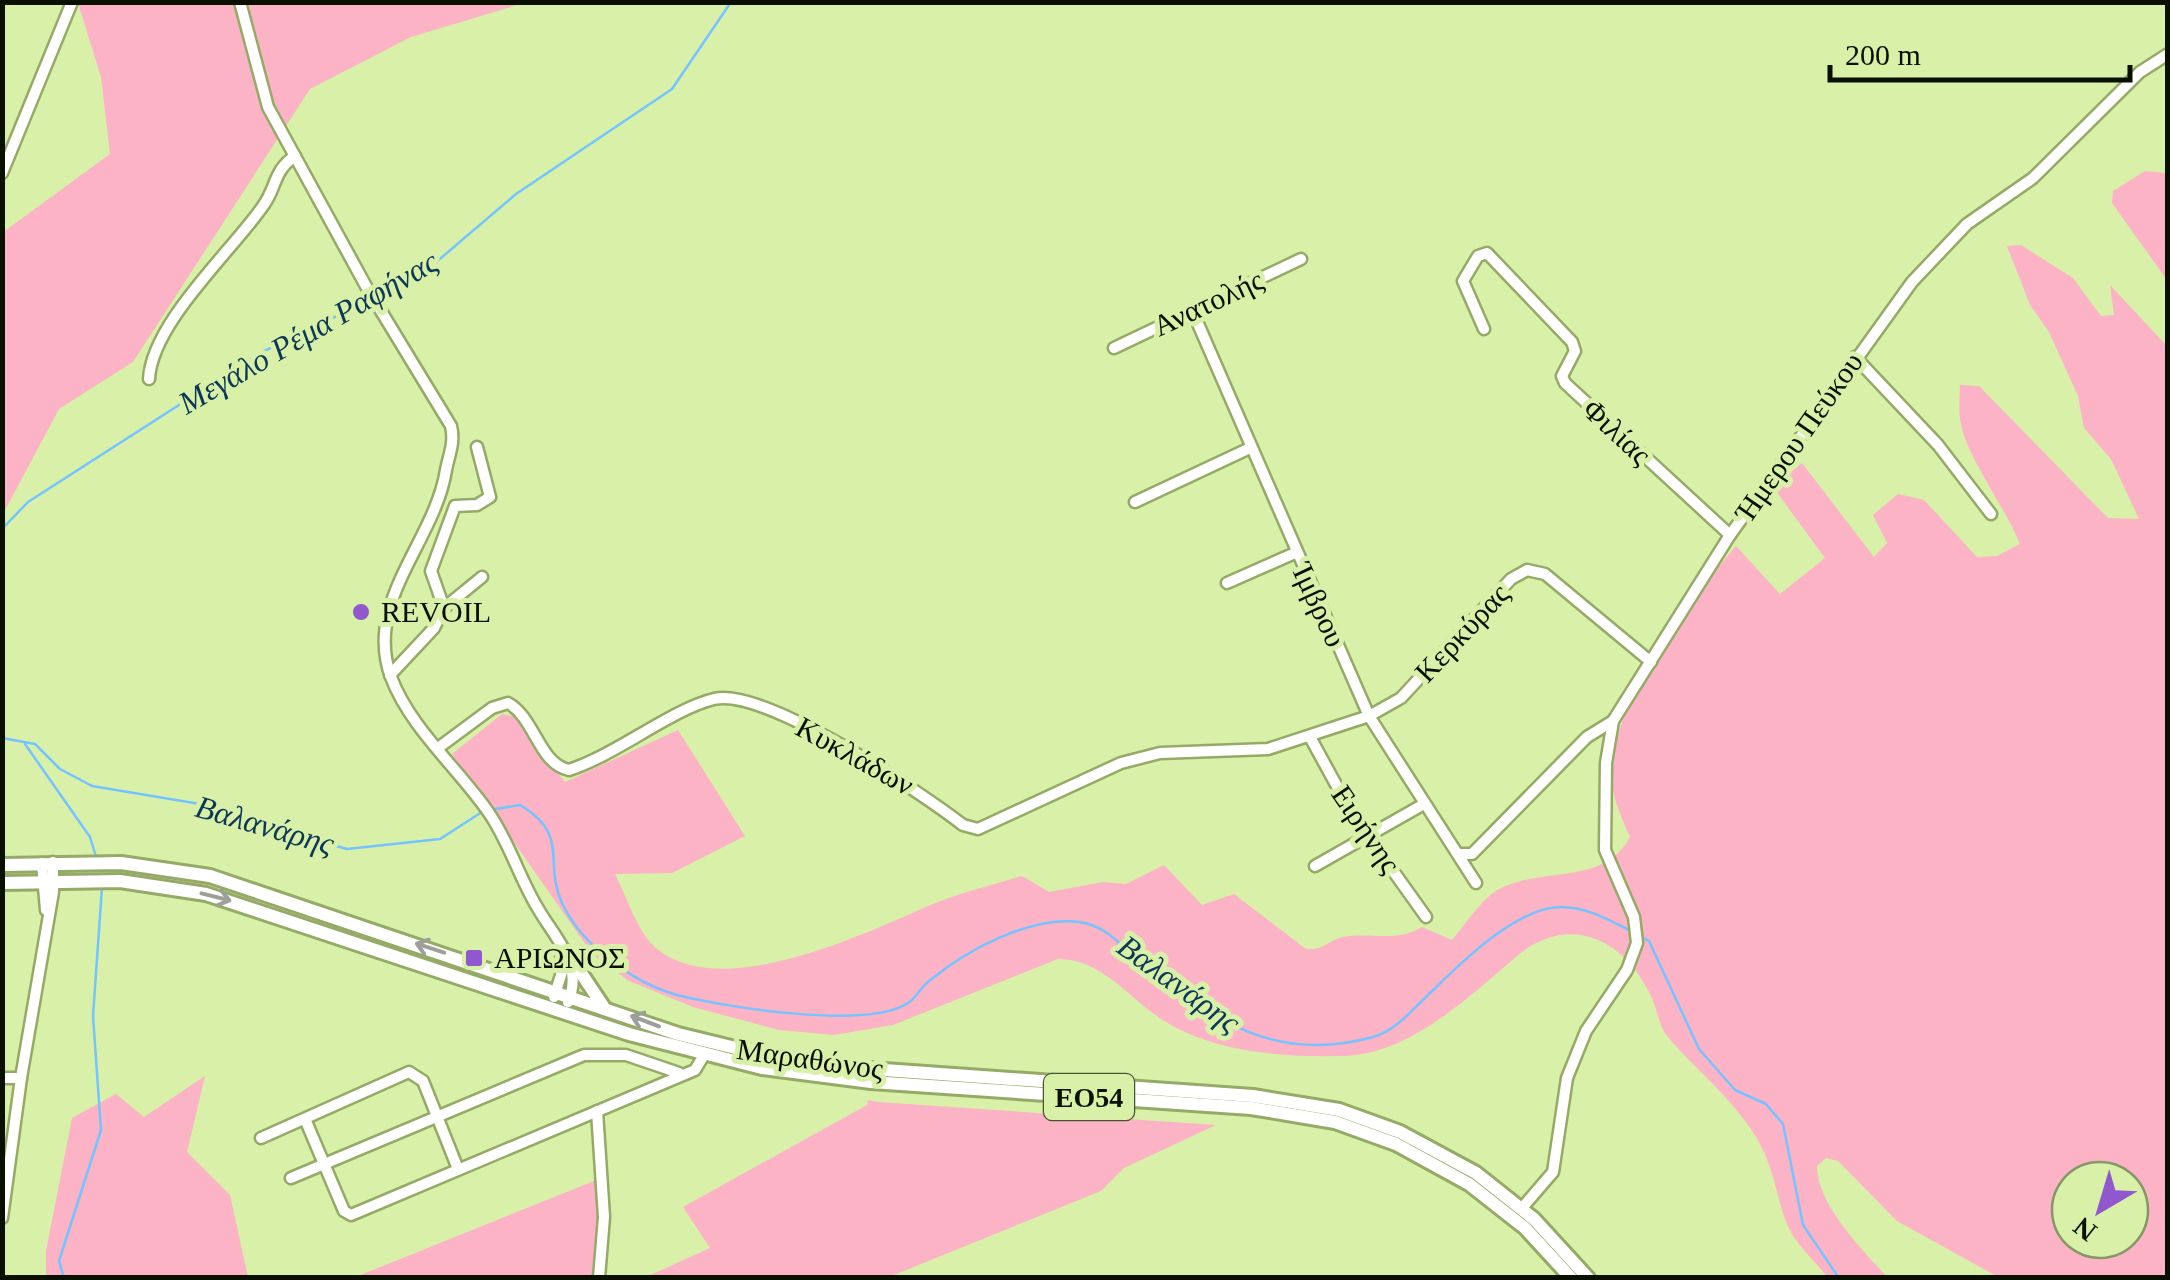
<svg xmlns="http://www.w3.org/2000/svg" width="2170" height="1280" viewBox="0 0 2170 1280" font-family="Georgia,serif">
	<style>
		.green { fill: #fbb3c5; fill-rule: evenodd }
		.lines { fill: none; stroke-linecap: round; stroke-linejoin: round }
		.stream { stroke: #75c3ff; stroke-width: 2.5 }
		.minor-casing { stroke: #95aa66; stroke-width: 15 }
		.major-casing { stroke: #95aa66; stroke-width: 18 }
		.minor { stroke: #fff; stroke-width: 10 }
		.major { stroke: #fff; stroke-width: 12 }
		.oneway { stroke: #9d9f99 }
		.poi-dot { fill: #9057cf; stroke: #d9f0a9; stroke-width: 4 }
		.labels { text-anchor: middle; stroke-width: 10; stroke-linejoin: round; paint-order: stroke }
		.shield { fill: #d9f0a9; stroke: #475333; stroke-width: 2.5 }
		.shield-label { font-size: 28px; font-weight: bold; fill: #091000 }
		.street-label { font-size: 30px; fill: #091000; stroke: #d9f0a9 }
		.poi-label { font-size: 30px; fill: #091000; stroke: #d9f0a9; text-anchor: start }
		.water-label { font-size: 32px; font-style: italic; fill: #0c3856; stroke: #d9f0a9 }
	</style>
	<rect width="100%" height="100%" fill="#d9f0a9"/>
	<g class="green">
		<path d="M78,3H524L411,37L310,89L133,362L59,409L3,514L2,233L110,154L101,77Z"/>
		<path d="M2145,171L2167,173V280L2112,203L2113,191Z"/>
		<path d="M2021,245L2073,278L2101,316L2114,315L2110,285L2167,346V1277H1998L1897,1221L1838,1161L1826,1158L1817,1166C1817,1205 1862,1249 1887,1277H1827C1814,1259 1796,1246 1787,1224C1778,1201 1774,1174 1764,1152C1742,1105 1699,1074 1667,1036C1658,1024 1657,1007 1650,994C1623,938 1568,913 1517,956C1469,997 1409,1055 1342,1056C1285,1057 1217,1053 1166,1022C1129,1000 1104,959 1058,959L893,1025L834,1035L779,1030L693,1007L629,981L593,955L452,754L502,714L513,716L565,782L678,730L745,836L672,873L615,874C626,895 638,934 656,948C721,1004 868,932 933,904C962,892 992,885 1022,876L1049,892L1103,882L1126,884L1164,865L1202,905L1234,894L1306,949C1323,951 1329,940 1343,937C1372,932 1395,943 1422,927L1452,940C1465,925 1482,898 1499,889C1545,866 1604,886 1630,837C1619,812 1609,791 1612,763C1617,700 1695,594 1736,546L1780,594L1825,558L1773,487L1802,463L1874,557L1887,543L1873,515L1898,494L1924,500L1977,557L1997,556L2020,544C2006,509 1966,455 1961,424C1958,412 1960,397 1960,385L1979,386L2108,518L2139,519L2111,459L2084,428L2078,396L2049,332L2030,305L2007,246ZM2070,1180H2130V1240H2070Z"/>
		<path d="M205,1076L187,1152L230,1195L248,1277H46V1251L72,1118L116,1094L144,1117Z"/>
		<path d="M868,1100L878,1102L1216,1125L1124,1168L1101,1191L889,1277H646L710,1248L683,1207L867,1105Z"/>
		<path d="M599,1179L602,1213L596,1277L353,1278Z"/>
	</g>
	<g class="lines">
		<g class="stream">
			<path d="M375,297L434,264L516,194L672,89L731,2"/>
			<path d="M2,529L28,502L260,353L368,301"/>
			<path d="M2,738L35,744L60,769L92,786L200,804L231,817L347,849L440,839L482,812"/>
			<path d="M25,744L90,837L97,860"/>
			<path d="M489,810L520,805C571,835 543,862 562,903C581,945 634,983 677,995C724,1007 868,1030 908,1003C916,998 921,987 929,981C967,950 1029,916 1079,922C1106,925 1121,946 1141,962C1213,1020 1275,1064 1373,1037C1396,1030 1409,1013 1426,997C1457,967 1515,907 1561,907C1587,907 1609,920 1631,931"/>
			<path d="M1638,935L1649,941L1699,1049L1735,1090L1766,1104L1783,1124L1803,1225L1839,1278"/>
			<path d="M64,1278L59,1261L101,1130L93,1016L102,887"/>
		</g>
		<defs>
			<g id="minor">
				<path d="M240,2L268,107L367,288L451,426C455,443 449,454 446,470C435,541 363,602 391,677C410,728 458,768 489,813C509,842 519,877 537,907C556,940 584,964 568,1002"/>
				<path d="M2,173L72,2"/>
				<path d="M1192,310L1369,716L1476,883"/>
				<path d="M1484,329L1463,281L1478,256L1487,253L1572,342L1575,351L1562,376L1565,383L1730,535"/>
				<path d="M1114,348L1301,259"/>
				<path d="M1855,357L1938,445L1991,514"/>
				<path d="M149,379C152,323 231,252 263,206C277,187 273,171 295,156"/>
				<path d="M1135,502L1250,448"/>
				<path d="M1227,583L1295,553"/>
				<path d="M444,608L482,577"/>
				<path d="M390,675L434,628L444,608L431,571L455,506L477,505L490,497L477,447"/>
				<path d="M1310,737L1351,812L1426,917"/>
				<path d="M438,748L492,708L508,703C535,718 539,764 569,770C616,755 672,709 714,699C765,687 920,792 963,825L978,829L1121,763L1160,753L1268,749L1369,716L1401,698L1511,579L1527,570L1545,574L1651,662"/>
				<path d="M1459,854H1472L1587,737L1613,721"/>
				<path d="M42,863L46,910"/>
				<path d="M1315,866L1424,804"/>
				<path d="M554,997L562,972L561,950"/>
				<path d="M2,1078H21"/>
				<path d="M597,1111L604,1217L599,1278"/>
				<path d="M305,1119L344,1211L351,1215L695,1070L704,1055"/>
				<path d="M261,1138L409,1072L423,1081L458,1169"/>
				<path d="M291,1178L584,1055H626L679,1073"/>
				<path d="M1522,1208L1553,1172L1567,1078L1586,1031L1627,970L1637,943L1634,917L1605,850L1606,763L1613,721L1730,535L1912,282L1967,224L2033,178L2140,72L2168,54"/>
				<path d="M2,1218L21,1078L53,892V862"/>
			</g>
			<g id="major">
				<path d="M2,865L121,863L210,876L678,1034L764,1055L856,1068L1253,1096L1339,1110L1400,1132L1476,1173L1534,1219L1588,1278"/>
				<path d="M2,883L120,881L206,894L629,1034L762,1068L871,1082L1251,1108L1335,1122L1396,1144L1469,1184L1525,1228L1571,1278"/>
				<path d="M573,961L603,1006"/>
			</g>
		</defs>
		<use href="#minor" class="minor-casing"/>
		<use href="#major" class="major-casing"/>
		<use href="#minor" class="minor"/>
		<use href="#major" class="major"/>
	</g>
	<defs><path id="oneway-shaft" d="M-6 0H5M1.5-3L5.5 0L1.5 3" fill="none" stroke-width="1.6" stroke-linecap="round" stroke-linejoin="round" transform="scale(2.5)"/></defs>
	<g class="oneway">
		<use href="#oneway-shaft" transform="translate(216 897) rotate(14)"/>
		<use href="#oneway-shaft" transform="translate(430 948) rotate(-162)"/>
		<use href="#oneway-shaft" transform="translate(645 1021) rotate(-159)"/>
	</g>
	<g class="poi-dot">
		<circle cx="361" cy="612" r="10"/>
		<rect x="464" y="948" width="20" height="20" rx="5"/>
	</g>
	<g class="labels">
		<rect class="shield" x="1044" y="1074" width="90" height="46" rx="8"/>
		<g class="shield-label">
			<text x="1089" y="1107">ΕΟ54</text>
		</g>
		<g class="street-label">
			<text transform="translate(1208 303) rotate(-25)" y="10">Ανατολής</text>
			<text transform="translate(1617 432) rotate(43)" y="10">Φιλίας</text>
			<text transform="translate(1799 437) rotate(-55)" y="10">Ήμερου Πεύκου</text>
			<text transform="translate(1319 605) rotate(65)" y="10">Ίμβρου</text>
			<text transform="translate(1462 633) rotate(-47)" y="10">Κερκύρας</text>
			<text transform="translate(855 756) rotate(29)" y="10">Κυκλάδων</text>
			<text transform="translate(1366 829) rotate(56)" y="10">Ειρήνης</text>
			<text transform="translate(810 1059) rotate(8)" y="10">Μαραθώνος</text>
		</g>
		<g class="poi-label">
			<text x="381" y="622">REVOIL</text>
			<text x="494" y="968">ΑΡΙΩΝΟΣ</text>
		</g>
		<g class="water-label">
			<text transform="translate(308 332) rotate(-30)" y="11">Μεγάλο Ρέμα Ραφήνας</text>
			<text transform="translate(265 825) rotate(16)" y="11">Βαλανάρης</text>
			<text transform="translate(1179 984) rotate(36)" y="11">Βαλανάρης</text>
		</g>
	</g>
	<rect width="2170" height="1280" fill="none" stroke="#091000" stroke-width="10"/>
	<g transform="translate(2100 1210) rotate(218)"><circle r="48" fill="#d9f0a9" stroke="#869665" stroke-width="2.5"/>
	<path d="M0-8L18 38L0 25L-18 38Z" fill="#9057cf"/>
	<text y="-15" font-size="28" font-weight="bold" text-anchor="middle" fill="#091000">N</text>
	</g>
	<path d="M1830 65v15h300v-15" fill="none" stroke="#091000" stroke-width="5"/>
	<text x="1845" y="65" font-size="30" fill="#091000" stroke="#d9f0a9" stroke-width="8" paint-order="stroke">200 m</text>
</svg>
